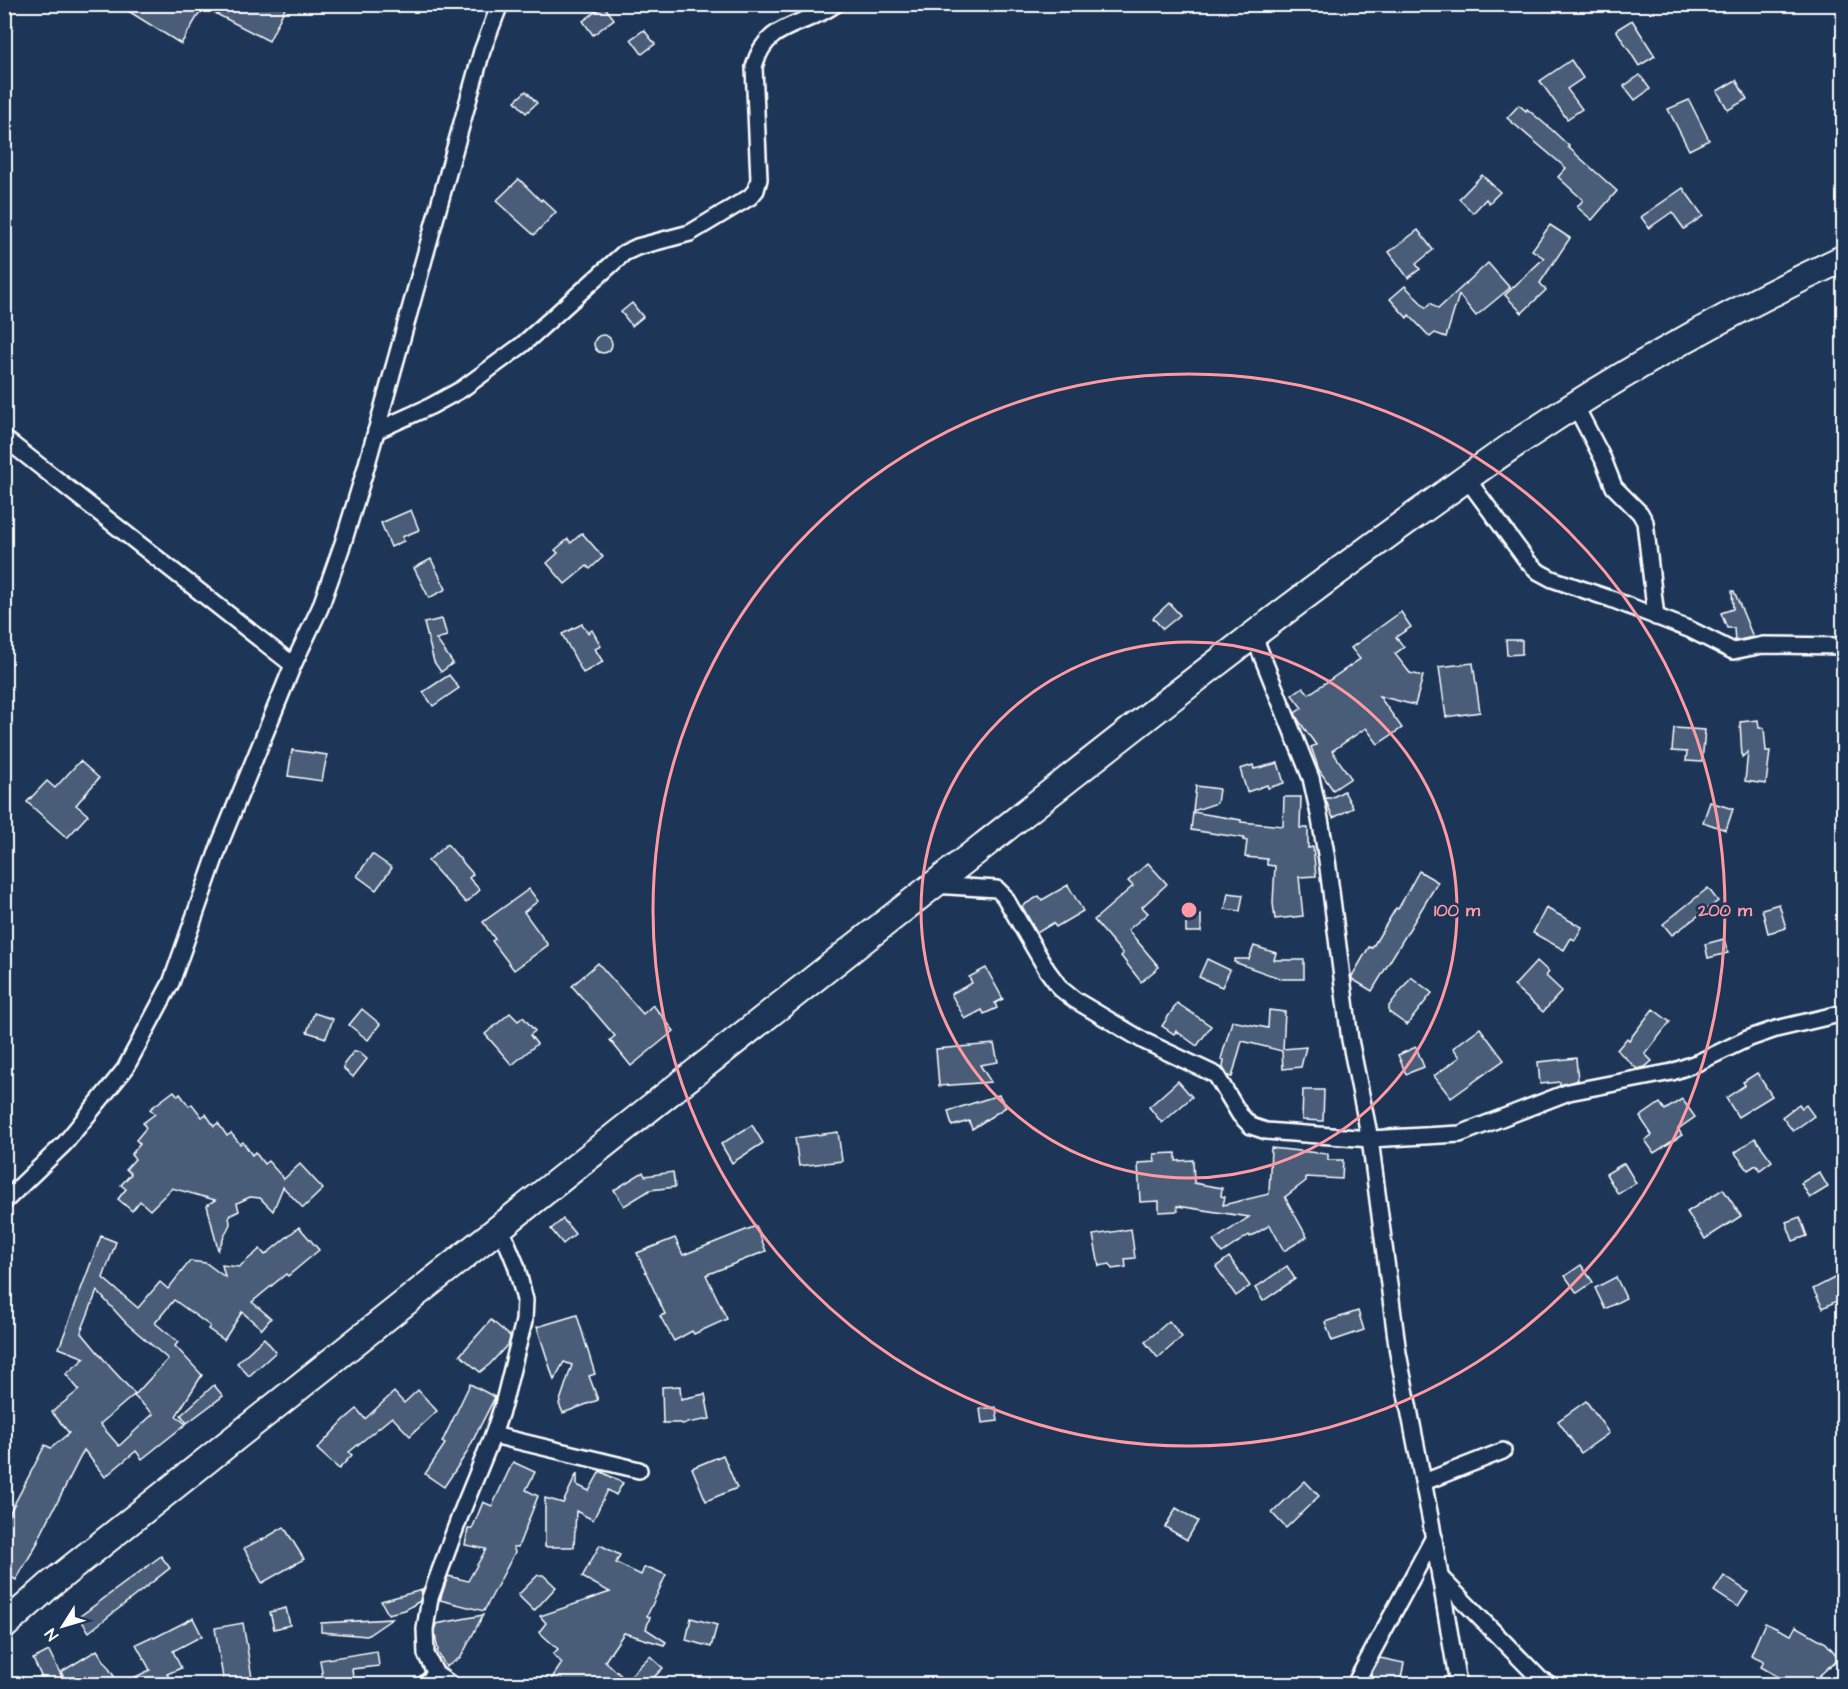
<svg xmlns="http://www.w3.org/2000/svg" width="1848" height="1689" viewBox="0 0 1848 1689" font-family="'Architects Daughter',sans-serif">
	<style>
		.building { fill: #4a5d79; stroke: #fff; stroke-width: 1.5; fill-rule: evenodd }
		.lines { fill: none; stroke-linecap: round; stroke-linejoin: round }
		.minor-casing { stroke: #fff; stroke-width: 20 }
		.trunk-casing { stroke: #fff; stroke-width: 30 }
		.minor { stroke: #1d3557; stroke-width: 15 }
		.trunk { stroke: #1d3557; stroke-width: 26 }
		.ring { fill: none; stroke: #ff9aa2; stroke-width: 3 }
		.centre { fill: #ff9aa2; stroke: #1d3557; stroke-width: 3 }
		.ring-label { font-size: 18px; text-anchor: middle; font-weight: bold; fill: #ff9aa2; stroke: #1d3557; stroke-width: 5; stroke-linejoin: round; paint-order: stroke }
	</style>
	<rect width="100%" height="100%" fill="#1d3557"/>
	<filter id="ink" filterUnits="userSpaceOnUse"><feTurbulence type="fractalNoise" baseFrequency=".0167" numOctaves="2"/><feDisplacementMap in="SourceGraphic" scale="12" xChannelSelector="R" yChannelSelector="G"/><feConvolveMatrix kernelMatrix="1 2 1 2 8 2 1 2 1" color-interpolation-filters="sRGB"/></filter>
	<g filter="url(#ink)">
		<g class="building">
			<path d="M117,4H287L269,41L203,7L181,44Z"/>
			<path d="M604,6L614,19L593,35L583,21Z"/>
			<path d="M1632,20L1655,56L1639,66L1616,30Z"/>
			<path d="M644,30L655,44L642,54L631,39Z"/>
			<path d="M1571,60L1583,78L1567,89L1582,109L1567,119L1540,81Z"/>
			<path d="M1640,75L1650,89L1635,100L1624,86Z"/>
			<path d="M1736,80L1747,99L1728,110L1717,91Z"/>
			<path d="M526,91L537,103L526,113L515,101Z"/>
			<path d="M1689,100L1709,140L1689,150L1668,109Z"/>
			<path d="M1519,105L1526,111L1527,109L1552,130L1569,146L1568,147L1617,191L1592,220L1577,207L1583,200L1558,177L1566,168L1507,118Z"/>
			<path d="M1482,175L1500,192L1489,203L1486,199L1473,213L1459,199Z"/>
			<path d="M519,179L541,201L542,199L556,212L534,235L496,201Z"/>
			<path d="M1683,188L1703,216L1684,229L1672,212L1649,228L1641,217Z"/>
			<path d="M1550,225L1570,238L1540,283L1546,290L1522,313L1505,295L1544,258L1532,250Z"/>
			<path d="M1418,230L1433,250L1416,264L1420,269L1408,278L1389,252Z"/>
			<path d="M1488,263L1510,288L1476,316L1459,295L1446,337L1435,333L1430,337L1409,315L1407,318L1390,299L1405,286L1426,308L1431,303L1438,309Z"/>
			<path d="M632,303L643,317L632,326L621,312Z"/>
			<circle cx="603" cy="344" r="9"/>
			<path d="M411,510L419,530L402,537L404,541L391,547L381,523Z"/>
			<path d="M582,533L603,557L590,569L587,566L565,584L547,563L558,553L555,550L568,539L571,543Z"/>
			<path d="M431,559L446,589L429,598L414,568Z"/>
			<path d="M1732,591H1734L1753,637L1735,641L1734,628H1727L1721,613L1733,609Z"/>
			<path d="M1169,603L1180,615L1163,629L1153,618Z"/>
			<path d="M1401,612L1411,627L1396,637L1404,647L1395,654L1410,673L1423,676L1415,705L1379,696L1402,728L1378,744L1366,728L1332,751L1351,778L1333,790L1319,770L1311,747L1316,745L1299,721L1295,713L1302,708L1292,695L1303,687L1309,694L1360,659L1351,648Z"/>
			<path d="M442,619L447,636L436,639L453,663L441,672L434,662L424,623Z"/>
			<path d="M582,624L588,633L592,630L601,646L595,649L603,662L583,673L562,634Z"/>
			<path d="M1506,640H1522V654L1507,655Z"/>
			<path d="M1473,663L1480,712L1446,717L1439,667Z"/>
			<path d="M449,675L459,688L433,706L423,692Z"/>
			<path d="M1758,720L1759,728H1764L1766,751H1770L1766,784L1745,781L1748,752L1742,757L1740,722Z"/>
			<path d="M1674,728L1705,730L1702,762L1686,761L1687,752L1672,751Z"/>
			<path d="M292,750L327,755L322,781L288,776Z"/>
			<path d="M80,761L99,778L76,805L88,815L67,838L27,802L47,781L55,788Z"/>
			<path d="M1278,763L1284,783L1268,788L1267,785L1247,792L1240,769L1253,765L1254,769Z"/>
			<path d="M1196,786L1219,789L1217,803L1193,811Z"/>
			<path d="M1344,791L1353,808L1333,818L1325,798H1331Z"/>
			<path d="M1284,797H1301L1300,828H1308V848L1313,847L1316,876L1299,877L1303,916L1275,919L1273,903L1275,866L1267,865V859L1245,857L1247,841L1243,840L1244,838L1191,830L1193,812L1241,820V822L1283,826Z"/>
			<path d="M1710,802L1733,809L1726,830L1703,822Z"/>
			<path d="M447,844L473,874L469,878L480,890L466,903L428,861Z"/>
			<path d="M372,854L392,868L376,890L357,876Z"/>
			<path d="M1148,863L1167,884L1142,907L1148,913L1128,930L1159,967L1141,982L1121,956L1123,954L1094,920L1133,886L1128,881Z"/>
			<path d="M1419,871L1438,882L1372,991L1352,979V976L1369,947L1372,948L1396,908L1398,909Z"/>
			<path d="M1068,885L1083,911L1056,927L1053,923L1037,933L1022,906L1039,896L1042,900Z"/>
			<path d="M1708,888L1718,901L1672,935L1663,924Z"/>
			<path d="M529,889L538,901L524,912L548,945L514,970L492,941L495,939L483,922Z"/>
			<path d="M1228,893L1243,895L1240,911L1225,909Z"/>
			<path d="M1779,904L1786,928L1768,933L1762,909Z"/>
			<path d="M1546,908L1582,927L1575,940L1571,938L1564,950L1533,933Z"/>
			<path d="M1201,915V932H1186V916Z"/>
			<path d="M1724,939L1728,953L1708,958L1705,944Z"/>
			<path d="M1254,946L1276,953L1274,960H1304V979H1282L1234,962L1235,959H1249Z"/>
			<path d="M1207,959L1230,970L1222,987L1199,977Z"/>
			<path d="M1537,961L1549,972L1546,976L1562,991L1543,1012L1514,986Z"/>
			<path d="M598,963L643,1014L653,1005L674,1031L631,1066L610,1040L615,1036L572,986Z"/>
			<path d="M986,968L1003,999L995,1003L997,1008L984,1014L982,1010L965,1019L951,994L972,983L969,977Z"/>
			<path d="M1411,977L1432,993L1407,1025L1389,1012V1006Z"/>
			<path d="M1177,1003L1211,1026L1197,1046L1176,1031L1174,1034L1162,1026Z"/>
			<path d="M362,1009L380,1024L368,1040L349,1025Z"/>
			<path d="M1653,1009L1670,1022L1645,1054L1652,1061L1645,1067L1637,1069L1617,1050L1627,1038L1629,1040Z"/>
			<path d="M1269,1010L1285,1012L1283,1049L1306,1047L1301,1067L1283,1069L1282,1051L1242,1041L1232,1077L1228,1076L1223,1068L1224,1060L1221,1059L1232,1021L1268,1028Z"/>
			<path d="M314,1013L333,1019L326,1038L307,1032Z"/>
			<path d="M510,1013L518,1021L523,1017L535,1031L530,1035L537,1044L512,1065L485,1034Z"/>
			<path d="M1480,1028L1504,1060L1451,1098L1434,1076L1460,1057L1453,1048Z"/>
			<path d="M994,1044L998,1062L980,1065L991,1082L939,1086L936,1049Z"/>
			<path d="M1416,1047L1424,1067L1406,1074L1398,1055Z"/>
			<path d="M353,1052H359L367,1059L353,1077L344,1069V1064Z"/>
			<path d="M1576,1058L1578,1080L1560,1085V1082L1540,1084L1538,1062Z"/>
			<path d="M1757,1073L1772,1096L1738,1117L1726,1098L1745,1085L1743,1082Z"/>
			<path d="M1178,1081L1192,1097L1162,1123L1149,1107Z"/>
			<path d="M1303,1090H1324L1323,1121L1302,1120Z"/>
			<path d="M174,1091L178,1096L180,1094L189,1106L192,1104L202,1117L206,1114L214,1126L218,1123L227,1136L231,1133L240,1144L243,1142L252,1155L255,1152L264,1164L268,1161L284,1179L300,1164L323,1189L303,1208L283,1187L273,1211L260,1198L250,1197L237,1203L239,1211L229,1216L230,1224L218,1250L207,1205L215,1200L172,1188L150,1210L140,1201L132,1211L118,1199L126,1189L121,1185L131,1174L126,1169L135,1159L131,1155L140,1144L136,1140L146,1128L143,1123L155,1114L150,1109Z"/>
			<path d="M999,1095L1006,1107L972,1129L969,1121L952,1126L948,1111Z"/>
			<path d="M1682,1099L1695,1117L1678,1129L1682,1135L1654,1153L1645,1140L1652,1135L1640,1117L1660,1103L1665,1110Z"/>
			<path d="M1799,1104L1802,1108L1806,1105L1814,1116L1793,1131L1782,1117Z"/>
			<path d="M752,1125L763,1143L732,1163L721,1144Z"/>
			<path d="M838,1132L842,1161L799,1166L795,1138Z"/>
			<path d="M1755,1138L1772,1161L1760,1170L1756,1165L1748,1170L1735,1153Z"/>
			<path d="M1271,1148L1328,1154V1160H1343L1342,1179L1306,1177V1181L1285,1197L1307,1237L1284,1251L1270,1225L1250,1237L1249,1235L1222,1253L1213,1241L1249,1217L1177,1206L1178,1211L1159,1212V1201L1140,1202L1138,1163L1155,1162L1154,1154L1176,1153V1161L1193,1160L1194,1183L1222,1188L1221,1196L1225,1197L1223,1205L1269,1194Z"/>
			<path d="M1624,1163L1636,1183L1618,1194L1606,1174Z"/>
			<path d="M643,1172L645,1176L673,1172L675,1187L650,1190L624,1206L614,1190Z"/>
			<path d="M1819,1172L1828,1187L1810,1198L1801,1183Z"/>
			<path d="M1723,1189L1741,1216L1705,1239L1687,1212Z"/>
			<path d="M1800,1217L1807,1236L1793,1241L1786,1222Z"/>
			<path d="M563,1219L575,1234L563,1244L551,1229Z"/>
			<path d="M756,1226L766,1251L706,1275L727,1319L694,1334L692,1331L674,1341L660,1316L665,1314L637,1253L675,1238L683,1255Z"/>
			<path d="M299,1227L319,1250L288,1276L286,1274L252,1302L271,1318L262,1329L242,1312L224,1340L208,1329L210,1326L174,1300L155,1323L178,1342L175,1346L202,1375L176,1416L186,1424L142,1459L136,1451L105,1477L84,1450L37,1542H38L16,1580L4,1573V1524L45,1445L51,1448L69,1433L52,1412L79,1390L66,1374L85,1358L59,1348L101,1236L116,1242L103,1278L138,1308L160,1282L168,1289L190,1261L206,1263L225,1277L222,1265L239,1267L260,1249L265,1255ZM97,1291L126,1323L168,1359L134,1396L153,1414L119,1446L100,1424L135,1394L111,1368L81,1332Z"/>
			<path d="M1131,1229L1135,1258L1125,1259L1126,1267L1112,1269L1110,1264L1099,1266L1093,1235Z"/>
			<path d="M1229,1257L1250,1286L1236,1296L1216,1267Z"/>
			<path d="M1581,1265L1593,1282L1577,1293L1565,1276Z"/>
			<path d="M1287,1266L1295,1279L1263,1301L1255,1288Z"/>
			<path d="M1844,1273V1297L1823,1308L1813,1289Z"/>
			<path d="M1616,1277L1626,1298L1605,1309L1595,1288Z"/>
			<path d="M1358,1311L1364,1330L1332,1341L1325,1322Z"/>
			<path d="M577,1315L595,1374L589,1376L598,1400L563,1413L559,1404L572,1365L564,1362L554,1380L537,1327Z"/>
			<path d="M491,1320L510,1336L509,1343L490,1364L480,1372L460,1355Z"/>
			<path d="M1169,1321L1182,1337L1158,1358L1145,1342Z"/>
			<path d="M264,1338L276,1352L249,1376L237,1363Z"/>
			<path d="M470,1384L495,1397L466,1454L444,1487L425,1474L445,1444L442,1442Z"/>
			<path d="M214,1385L223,1396L187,1423L181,1415Z"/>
			<path d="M680,1386L681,1399L705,1394L710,1419L682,1424L681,1423H663L662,1387Z"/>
			<path d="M418,1390L437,1411L410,1436L392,1417L349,1452L352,1455L339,1469L317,1449L344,1420L357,1409L365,1419L394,1392L404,1403Z"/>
			<path d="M1586,1401L1609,1433L1581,1453L1558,1421Z"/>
			<path d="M996,1407L998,1421L982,1423L980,1409Z"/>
			<path d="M723,1455L737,1488L706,1501L692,1468Z"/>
			<path d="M513,1462L535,1472L526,1490L538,1496L518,1547H513L515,1552L484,1611L440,1600L448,1576L468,1581L486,1549L465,1545L468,1529H472L483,1502L492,1506Z"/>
			<path d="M600,1471L623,1483L616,1495L608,1490L593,1520L576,1511L574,1547H545V1498L563,1503L577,1473V1485L589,1491Z"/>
			<path d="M1305,1481L1319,1496L1286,1528L1272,1513Z"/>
			<path d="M1176,1508L1198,1521L1187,1540L1165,1527Z"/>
			<path d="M284,1527L304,1559L262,1583L244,1548L262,1539V1540Z"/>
			<path d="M600,1545L620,1555L616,1563L641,1575L644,1568H650L666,1575L647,1616L650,1617L646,1629L666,1642L664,1645L624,1633L605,1661L626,1680L650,1656L663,1668L647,1684H548L562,1663L553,1654L558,1649L539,1632L546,1623L540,1616L610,1592L582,1577Z"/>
			<path d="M161,1556L170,1568L89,1632L79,1617Z"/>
			<path d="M538,1575H543L556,1587L534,1611L518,1595Z"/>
			<path d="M1724,1576L1748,1592L1738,1607L1714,1591Z"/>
			<path d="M422,1590L420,1601L405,1610L388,1614L381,1601Z"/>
			<path d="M286,1608L290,1625L274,1629L270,1612Z"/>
			<path d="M483,1615L461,1657L446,1667L437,1651L438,1650L435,1634L436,1624Z"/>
			<path d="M193,1618L202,1636L173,1651L181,1668L167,1674L173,1684H121L150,1670L136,1644L153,1636L154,1638Z"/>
			<path d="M691,1618L717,1625L711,1647L686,1640Z"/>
			<path d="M392,1619L367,1636L321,1632V1623Z"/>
			<path d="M243,1623L253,1684H224L215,1628Z"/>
			<path d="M1765,1623L1791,1635L1796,1626L1826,1643L1839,1658L1810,1684H1778L1782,1679L1761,1667L1764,1661L1751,1655Z"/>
			<path d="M97,1650L119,1684H67L61,1672Z"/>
			<path d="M49,1651L62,1677L45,1684L33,1659Z"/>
			<path d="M377,1651L379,1666L352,1669L354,1684H324L320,1660Z"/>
			<path d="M1380,1658L1404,1663L1400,1684H1370L1372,1672Z"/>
		</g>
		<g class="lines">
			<defs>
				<g id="minor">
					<path d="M1575,405L1603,459L1614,487L1640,513L1645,522L1656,617"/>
					<path d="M376,431L431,406L462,389L522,345L624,253L637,247L690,233L750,197L756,190L759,179L754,67C766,21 803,28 836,4"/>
					<path d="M4,438L293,665"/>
					<path d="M1467,479L1528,562L1539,572L1552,579L1611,599L1691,630L1733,651L1763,645L1844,646"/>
					<path d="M1253,634L1311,778L1320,819L1327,860L1350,1040L1370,1139L1398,1353L1431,1522L1458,1684"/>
					<path d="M933,885L997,889L1004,896L1047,970L1061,989L1075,1000L1144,1041L1216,1075L1240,1115L1251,1126L1266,1131L1370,1139L1460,1134L1569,1092L1672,1072L1699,1062L1747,1039L1776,1029L1844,1013"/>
					<path d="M4,1202L65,1143L125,1069L171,983L221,841L293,665L320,608L343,543L365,471L482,51L500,4"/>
					<path d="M493,1435L639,1470"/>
					<path d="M1424,1482L1503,1451"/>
					<path d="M1440,1577L1541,1680L1549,1684"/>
					<path d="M436,1674L426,1654L425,1629L430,1598L460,1516L493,1435L503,1405L524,1321L525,1300L516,1265L500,1226"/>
					<path d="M425,1684L436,1674L450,1684"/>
					<path d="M1355,1684L1434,1537"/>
				</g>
				<path id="trunk" d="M4,1626L50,1585C359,1337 671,1091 983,846C1124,735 1265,623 1411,518C1451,490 1490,460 1530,434C1630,368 1735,309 1844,258"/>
			</defs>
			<use href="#minor" class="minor-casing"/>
			<use href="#trunk" class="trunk-casing"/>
			<use href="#minor" class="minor"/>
			<use href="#trunk" class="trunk"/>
		</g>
	</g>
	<g class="ring">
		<circle cx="1189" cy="910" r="268"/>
		<circle cx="1189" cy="910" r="536"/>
	</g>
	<circle cx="1189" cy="910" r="9" class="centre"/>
	<g class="ring-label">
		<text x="1457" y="916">100 m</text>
		<text x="1725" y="916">200 m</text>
	</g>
	<rect width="1848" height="1689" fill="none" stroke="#1d3557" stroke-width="24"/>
	<rect x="12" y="12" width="1824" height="1665" fill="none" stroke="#fff" stroke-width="2" filter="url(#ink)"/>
	<g transform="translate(63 1626) rotate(233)" stroke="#1d3557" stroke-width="4.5" paint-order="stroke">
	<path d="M0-4.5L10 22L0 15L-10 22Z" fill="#ffffff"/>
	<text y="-9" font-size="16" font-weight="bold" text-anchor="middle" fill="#ffffff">N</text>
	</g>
</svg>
